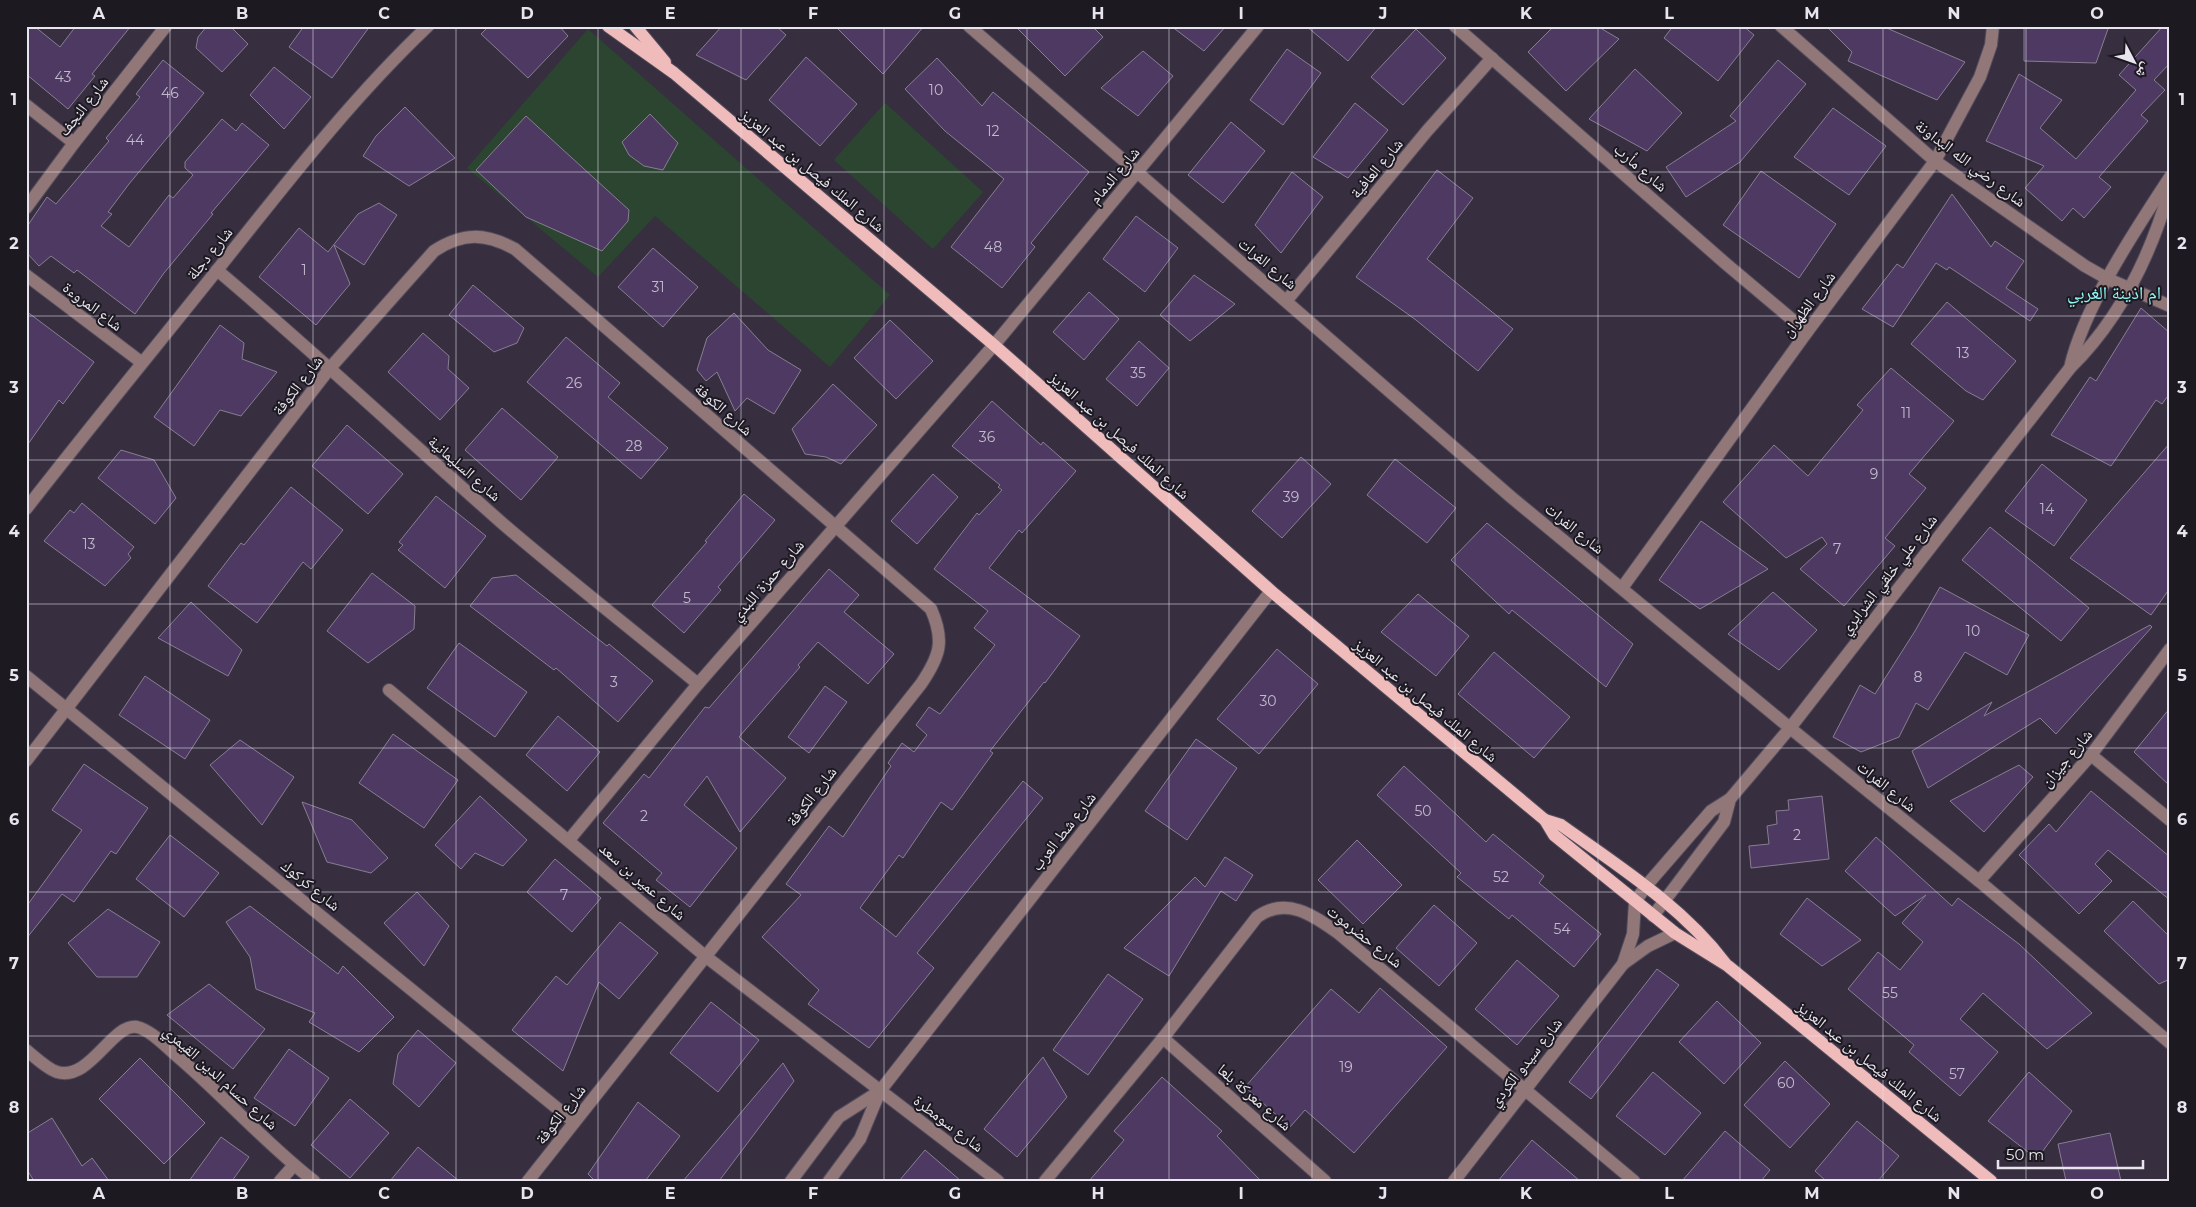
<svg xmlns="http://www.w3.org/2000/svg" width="2196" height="1207" viewBox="0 0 2196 1207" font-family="Montserrat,'Noto Naskh Arabic',sans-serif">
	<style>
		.green { fill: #2b4530 }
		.building { fill: #4e3962; stroke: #877e92 }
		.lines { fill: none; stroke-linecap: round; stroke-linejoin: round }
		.minor-casing { stroke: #534c5c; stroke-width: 14 }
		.major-casing { stroke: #534c5c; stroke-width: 14 }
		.minor { stroke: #917778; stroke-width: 12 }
		.major { stroke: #efbbbb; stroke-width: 12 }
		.grid { fill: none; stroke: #e9e5ef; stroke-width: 1; stroke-opacity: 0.55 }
		.labels { text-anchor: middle; stroke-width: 4; stroke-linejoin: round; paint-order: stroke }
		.number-label { font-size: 14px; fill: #c2bacc }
		.street-label { font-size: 16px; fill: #e9e5ef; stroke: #1d1921 }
		.neighbourhood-label { font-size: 18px; fill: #8ef9f6; stroke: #1d1921 }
		.neatline { fill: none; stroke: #e9e5ef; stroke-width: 2 }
		.grid-label { font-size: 16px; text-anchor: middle; font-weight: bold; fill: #e9e5ef }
	</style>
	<rect width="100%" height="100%" fill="#372f40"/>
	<g class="green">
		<path d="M588,29L890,295L830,367L655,216L598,277L467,168Z"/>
		<path d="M885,103L983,192L933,249L834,160Z"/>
	</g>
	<g class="building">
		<path d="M26,26H34L60,47L76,26H131L92,74L95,76L68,109L26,74Z"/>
		<path d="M207,26H230L248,44L222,72L196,48L198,37Z"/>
		<path d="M304,26H370L332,78L289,47Z"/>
		<path d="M489,26H559L568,36L528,78L481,34Z"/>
		<path d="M722,26H776L786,35L746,80L696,55Z"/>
		<path d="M835,26H924L883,74Z"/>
		<path d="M1015,26H1092L1103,37L1065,76Z"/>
		<path d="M1171,26H1226L1204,51Z"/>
		<path d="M1306,26H1377L1348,61Z"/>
		<path d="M1554,26H1597L1619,39L1566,91L1528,52Z"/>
		<path d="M1673,26H1743L1754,35L1718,81L1664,38Z"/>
		<path d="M1826,26H1882L1965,62L1937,100L1848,61L1852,52Z"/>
		<path d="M2024,26H2109L2096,63L2024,61Z"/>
		<path d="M2163,26H2170V63L2154,80L2165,90L2141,115L2148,121L2099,177L2111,187L2084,218L2073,208L2062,221L2025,188L2044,166L1986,141L2019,74L2062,100L2040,128L2076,159L2136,90L2119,75Z"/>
		<path d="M1416,29L1446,58L1403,105L1371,77Z"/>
		<path d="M1287,49L1321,73L1283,125L1250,100Z"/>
		<path d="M1143,51L1173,76L1138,116L1101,88Z"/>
		<path d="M806,57L857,104L820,146L769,100Z"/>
		<path d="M937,58L982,106L993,92L1089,172L1031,243L1035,247L1002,288L951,247L1004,179L945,131L905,89Z"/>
		<path d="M163,60L204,93L129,184L108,212L112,214L101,226L129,247L169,195L173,198L193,175L185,168V162L222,119L236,131L242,123L269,145L211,213L213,214L164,273L135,314L77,270L74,273L51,256L39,266L26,252V228L47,197L56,204L109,141L106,138L140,97L136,94Z"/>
		<path d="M1778,60L1806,84L1740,162L1686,197L1666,167L1736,121L1730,116Z"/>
		<path d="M274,67L311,97L284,129L250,95Z"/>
		<path d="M1635,69L1682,113L1647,151L1589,119Z"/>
		<path d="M1355,103L1388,130L1348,178L1313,157Z"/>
		<path d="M405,107L455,158L409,186L363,156L376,136Z"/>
		<path d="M1833,108L1886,146L1849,195L1794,157Z"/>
		<path d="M650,114L678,143L663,170L644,166L629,155L622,142Z"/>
		<path d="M526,116L629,210L628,221L602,251L526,217L476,170Z"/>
		<path d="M1231,122L1265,151L1223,203L1188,175Z"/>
		<path d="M1437,170L1473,198L1427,259L1513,329L1478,371L1416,320L1356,277Z"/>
		<path d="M1761,171L1836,224L1799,278L1723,225Z"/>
		<path d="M1292,172L1323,197L1281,253L1255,225Z"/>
		<path d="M1952,194L1991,247L1995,241L2024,261L2006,288L2038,309L2030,321L1949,267L1947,270L1936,263L1893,327L1862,309L1897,264L1903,268Z"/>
		<path d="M379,203L397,215L364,265L334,245L350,284L316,325L259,277L299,228L328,252L358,214Z"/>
		<path d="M1136,216L1178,248L1145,292L1103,259Z"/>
		<path d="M653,248L698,287L663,327L618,287Z"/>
		<path d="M1194,275L1235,304L1190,341L1160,315Z"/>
		<path d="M473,285L524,328L517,343L494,352L449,315Z"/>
		<path d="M1089,292L1119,319L1084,360L1053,332Z"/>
		<path d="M1947,302L2016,361L1983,400L1966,391L1911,344Z"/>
		<path d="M2141,308L2170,333V393L2162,404L2156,400L2111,466L2051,435L2090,377L2096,381Z"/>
		<path d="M26,311L94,362L63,404L59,400L26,447Z"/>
		<path d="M734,313L768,350L801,370L774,414L747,398L735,411L717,372L706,381L697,370L707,338Z"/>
		<path d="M890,320L933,361L896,399L854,358Z"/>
		<path d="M220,325L244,343L242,359L277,372L241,416L220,410L194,446L154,417Z"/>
		<path d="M423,333L449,356L448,369L469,388L440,420L388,372Z"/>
		<path d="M566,337L620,383L608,397L668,448L641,479L527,382Z"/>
		<path d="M1139,341L1169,368L1137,406L1106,379Z"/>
		<path d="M1891,368L1954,421L1909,474L1926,488L1885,538L1895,546L1844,606L1800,569L1827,544L1822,537L1786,558L1723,502L1774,445L1808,476L1863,410L1857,405Z"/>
		<path d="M833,384L877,425L841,464L826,457L805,454L792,429Z"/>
		<path d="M992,401L1041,445L1043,442L1076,471L1022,533L1019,530L989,568L1080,636L1045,683L1044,682L990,751L993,753L952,810L941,802L903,858L899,855L860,908L896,937L1023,781L1043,798L917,953L934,968L869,1048L808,1004L819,990L762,937L801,895L786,884L829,826L843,837L891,766L888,763L902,743L914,752L927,735L916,725L929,707L940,714L995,645L974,628L988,611L934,569L977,513L979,515L1002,490L998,487L1000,485L952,446Z"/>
		<path d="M502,408L558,457L521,500L465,450Z"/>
		<path d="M347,425L403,474L368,514L312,466Z"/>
		<path d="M2170,443V588L2151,615L2070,558Z"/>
		<path d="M121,450L154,460L176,498L155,524L98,478Z"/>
		<path d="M1301,457L1331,484L1282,538L1252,511Z"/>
		<path d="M1395,459L1456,508L1427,543L1367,495Z"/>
		<path d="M2042,464L2087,500L2054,546L2005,511Z"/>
		<path d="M933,474L958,497L917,544L891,521Z"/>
		<path d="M291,487L343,530L311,569L303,562L257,623L208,586L241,543L244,545Z"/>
		<path d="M744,494L775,520L718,587L721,590L684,633L652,605L707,542L705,541Z"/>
		<path d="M436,496L486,536L445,588L398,550L403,545L399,542Z"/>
		<path d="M82,503L134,547L128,554L131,558L105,586L44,541L70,510L74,513Z"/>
		<path d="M1701,521L1768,569L1700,609L1659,580Z"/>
		<path d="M1487,523L1633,644L1606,687L1512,610L1509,614L1451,560Z"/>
		<path d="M1990,527L2089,608L2061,641L1962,560Z"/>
		<path d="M829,569L859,595L844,612L894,654L868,684L818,642L798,665L800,667L739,737L786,778L740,832L707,776L684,805L737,848L690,907L656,880L662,873L603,823L644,774L649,778L705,707L709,708Z"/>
		<path d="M372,573L415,606L414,629L368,663L327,631Z"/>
		<path d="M516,575L607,646L609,644L653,681L618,722L556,668L554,670L470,606L492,578Z"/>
		<path d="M1940,587L2029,635L2007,675L1965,652L1928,710L1916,703L1899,737L1861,752L1833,737L1860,685L1875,694L1915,631Z"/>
		<path d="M1773,592L1817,630L1779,670L1728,634Z"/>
		<path d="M1418,594L1469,636L1436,676L1381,632Z"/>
		<path d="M191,602L242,650L228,676L158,638Z"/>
		<path d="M2150,625L2152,627L2056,734L2040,718L1928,788L1912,751L1992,702L1984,716Z"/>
		<path d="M459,643L527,692L495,737L427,688Z"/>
		<path d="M1277,649L1318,684L1259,754L1217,719Z"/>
		<path d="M1494,652L1570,717L1534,758L1458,694Z"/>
		<path d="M145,676L210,720L185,759L119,715Z"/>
		<path d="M825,686L847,702L809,753L788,737Z"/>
		<path d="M2170,708V786L2134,752Z"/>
		<path d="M558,716L600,752L567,791L526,755Z"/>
		<path d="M393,734L458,780L424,828L359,783Z"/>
		<path d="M1196,739L1237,768L1187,840L1145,811Z"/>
		<path d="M240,740L294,777L262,825L210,765Z"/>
		<path d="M84,764L148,808L116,854L111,851L74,902L62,894L26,939V907L82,830L52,810Z"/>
		<path d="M2019,765L2033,777L1984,832L1950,801Z"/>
		<path d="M1404,766L1486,842L1493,834L1544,876L1539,883L1601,934L1574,967L1512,915L1509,919L1457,877L1461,873L1377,795Z"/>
		<path d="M2091,791L2170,857V900L2108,850L2095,864L2112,881L2079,914L2019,855L2049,824L2056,832Z"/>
		<path d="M480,796L527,840L503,866L475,853L461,869L435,845Z"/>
		<path d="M1822,796L1829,859L1751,868L1749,846L1769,844L1767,826L1777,824L1776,811L1789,810L1788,800Z"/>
		<path d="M302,802L352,820L388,858L371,873L327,862Z"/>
		<path d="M170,835L219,873L184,917L136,879Z"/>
		<path d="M1876,837L1952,906L1958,898L2019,944L2092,1013L2047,1049L1983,993L1960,1019L1998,1052L1960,1096L1909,1052L1914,1045L1848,989L1878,952L1900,970L1923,942L1902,923L1926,895L1895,916L1845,871Z"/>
		<path d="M1357,840L1402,885L1363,924L1318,880Z"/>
		<path d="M1225,857L1253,875L1236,901L1221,891L1169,976L1124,948L1195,877L1205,887Z"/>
		<path d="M555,859L601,898L572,932L527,892Z"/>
		<path d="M417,892L449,926L424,966L384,923Z"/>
		<path d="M1807,898L1861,940L1822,966L1780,934Z"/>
		<path d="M2133,901L2170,937V979L2159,984L2104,931Z"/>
		<path d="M1434,905L1477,943L1439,986L1396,948Z"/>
		<path d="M250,906L338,974L343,966L394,1017L359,1052L309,1022L315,1013L256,989L250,957L226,922Z"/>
		<path d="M108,909L160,942L137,977H97L68,943Z"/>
		<path d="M620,922L658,953L619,999L599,982L563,1071L512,1030L556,976L567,985Z"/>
		<path d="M1517,960L1559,996L1517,1045L1475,1009Z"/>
		<path d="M1657,969L1679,985L1591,1099L1569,1082Z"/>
		<path d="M1108,974L1143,999L1088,1075L1053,1050Z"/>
		<path d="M209,984L265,1029L233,1069L167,1015Z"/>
		<path d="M1380,988L1447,1047L1354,1153L1305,1110L1290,1127L1245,1087L1331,989L1359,1013Z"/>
		<path d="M1717,1001L1761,1043L1724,1084L1679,1042Z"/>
		<path d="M711,1002L759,1040L718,1092L670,1053Z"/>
		<path d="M418,1030L456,1063L419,1107L393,1084L398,1054Z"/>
		<path d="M289,1049L329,1078L295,1126L254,1098Z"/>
		<path d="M1043,1057L1067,1097L1017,1157L984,1129Z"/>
		<path d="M140,1058L205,1123L164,1164L99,1099Z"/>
		<path d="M1785,1061L1830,1104L1790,1148L1744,1105Z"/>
		<path d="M783,1063L794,1081L719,1181H683Z"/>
		<path d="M1653,1072L1701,1113L1665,1155L1616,1116Z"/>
		<path d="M2029,1072L2072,1111L2037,1159L1988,1121Z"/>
		<path d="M1162,1077L1222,1131L1217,1136L1261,1181H1089L1124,1140L1114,1131Z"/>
		<path d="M350,1099L389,1133L350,1178L311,1145Z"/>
		<path d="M638,1102L680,1136L645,1181H595L588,1174Z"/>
		<path d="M52,1118L82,1166L92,1158L109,1181H34L26,1168V1134Z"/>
		<path d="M1857,1121L1899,1156L1878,1181H1826L1815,1171Z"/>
		<path d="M1725,1131L1770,1170L1761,1181H1682Z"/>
		<path d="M2110,1133L2121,1181H2066L2058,1144Z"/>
		<path d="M221,1137L249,1157L232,1181H189Z"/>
		<path d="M1532,1140L1580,1181H1498Z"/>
		<path d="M418,1147L459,1181H390Z"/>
		<path d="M925,1150L961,1181H899Z"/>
	</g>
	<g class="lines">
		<defs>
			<g id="minor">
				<path d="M969,26L1511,497L1790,728L1979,881L2170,1043"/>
				<path d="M1455,26L1725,263L1807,332"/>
				<path d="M1781,26L1935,161L2085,266L2108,279L2170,306"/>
				<path d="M26,105L74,143"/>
				<path d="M26,208L74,143L166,26"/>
				<path d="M217,270C314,352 407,439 502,523C566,578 633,630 698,684"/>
				<path d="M26,275L141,362"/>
				<path d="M1287,300L1427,131L1492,58"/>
				<path d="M2070,368C2083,308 2136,229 2170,177"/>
				<path d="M26,509C89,428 154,349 218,269C285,185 350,100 428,26"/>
				<path d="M1622,588L1807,332L1935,161L1980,77L1991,45L1993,26"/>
				<path d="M26,676L574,1122"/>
				<path d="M389,690L705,956L998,1181"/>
				<path d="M2091,755L2170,820"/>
				<path d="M26,761L330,368L434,251C463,232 485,233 515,249L931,609C945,641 940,656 921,684L528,1181"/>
				<path d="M569,840L698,684L994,345L1258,26"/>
				<path d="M1979,881L2091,755L2170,649"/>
				<path d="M1653,916L1724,822L1730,799"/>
				<path d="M1623,964L1633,934L1635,902L1646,886L1711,811L1730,799L1790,728L2070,368C2120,319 2151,255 2170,188"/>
				<path d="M1163,1038L1325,1181"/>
				<path d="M26,1050C35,1057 47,1069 57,1072C90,1082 112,1023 137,1027C151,1030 166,1047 177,1056C224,1096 265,1143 314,1181"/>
				<path d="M280,1181L294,1165"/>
				<path d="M791,1181L839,1117L880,1091"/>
				<path d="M829,1181L860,1139L880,1091L1271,591"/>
				<path d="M1045,1181L1163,1038L1257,917C1286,896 1313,915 1338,933L1634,1181"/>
				<path d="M1454,1181L1623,964L1648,946L1675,933"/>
			</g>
			<g id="major">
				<path d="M608,26L674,73L994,345L1271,591L1545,820L1554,835L1675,933L1728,966L1991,1181"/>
				<path d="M635,26L665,62"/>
				<path d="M1545,820L1561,825C1618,866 1682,906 1725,963"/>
			</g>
		</defs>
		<use href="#minor" class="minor-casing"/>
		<use href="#major" class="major-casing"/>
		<use href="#minor" class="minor"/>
		<use href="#major" class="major"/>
	</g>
	<path class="grid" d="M170,26V1181M313,26V1181M456,26V1181M598,26V1181M741,26V1181M884,26V1181M1027,26V1181M1169,26V1181M1312,26V1181M1455,26V1181M1598,26V1181M1740,26V1181M1883,26V1181M2026,26V1181M26,172H2170M26,316H2170M26,460H2170M26,604H2170M26,748H2170M26,892H2170M26,1036H2170"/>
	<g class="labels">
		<g class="number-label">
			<text x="63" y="82">43</text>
			<text x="936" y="95">10</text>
			<text x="170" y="98">46</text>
			<text x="993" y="136">12</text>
			<text x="135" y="145">44</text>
			<text x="993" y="252">48</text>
			<text x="304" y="275">1</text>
			<text x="658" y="292">31</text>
			<text x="1963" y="358">13</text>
			<text x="1138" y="378">35</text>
			<text x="574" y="388">26</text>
			<text x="1906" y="418">11</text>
			<text x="987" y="442">36</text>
			<text x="634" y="451">28</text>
			<text x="1874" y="479">9</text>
			<text x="1291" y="502">39</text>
			<text x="2047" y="514">14</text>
			<text x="89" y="549">13</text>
			<text x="1837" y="554">7</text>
			<text x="687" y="603">5</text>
			<text x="1973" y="636">10</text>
			<text x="1918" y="682">8</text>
			<text x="614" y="687">3</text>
			<text x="1268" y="706">30</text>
			<text x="1423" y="816">50</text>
			<text x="644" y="821">2</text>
			<text x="1797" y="840">2</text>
			<text x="1501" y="882">52</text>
			<text x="564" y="900">7</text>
			<text x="1562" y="934">54</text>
			<text x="1890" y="998">55</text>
			<text x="1346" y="1072">19</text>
			<text x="1957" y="1079">57</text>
			<text x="1786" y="1088">60</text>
		</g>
		<g class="street-label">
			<text transform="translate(83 106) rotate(-52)" y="6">شارع النجف</text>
			<text transform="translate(1971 163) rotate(37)" y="6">شارع رضي الله البداونة</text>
			<text transform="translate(1641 167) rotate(41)" y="6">شارع مأرب</text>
			<text transform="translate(1376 168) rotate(-50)" y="6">شارع العافية</text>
			<text transform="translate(813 170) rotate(40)" y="6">شارع الملك فيصل بن عبد العزيز</text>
			<text transform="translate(1114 175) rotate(-50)" y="6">شارع الدمام</text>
			<text transform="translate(209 253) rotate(-51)" y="6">شارع دجلة</text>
			<text transform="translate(1268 263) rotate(40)" y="6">شارع الفرات</text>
			<text transform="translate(1808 304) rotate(-53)" y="6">شارع الظهران</text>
			<text transform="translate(93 306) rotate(37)" y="6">شاع المروءة</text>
			<text transform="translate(297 385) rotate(-52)" y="6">شارع الكوفة</text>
			<text transform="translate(724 409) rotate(41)" y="6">شارع الكوفة</text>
			<text transform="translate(1120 435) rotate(42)" y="6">شارع الملك فيصل بن عبد العزيز</text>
			<text transform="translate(465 468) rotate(41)" y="6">شارع السليمانية</text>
			<text transform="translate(1575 528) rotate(39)" y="6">شارع الفرات</text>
			<text transform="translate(1888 574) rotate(-52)" y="6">شارع علي خلقي الشرايري</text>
			<text transform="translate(767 580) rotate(-49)" y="6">شارع حمزة اللبدي</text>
			<text transform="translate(1426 700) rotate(40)" y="6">شارع الملك فيصل بن عبد العزيز</text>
			<text transform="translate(2066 758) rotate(-50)" y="6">شارع جيزان</text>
			<text transform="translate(1887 786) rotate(39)" y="6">شارع الفرات</text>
			<text transform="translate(811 796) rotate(-52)" y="6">شارع الكوفة</text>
			<text transform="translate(1063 831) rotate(-52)" y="6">شارع شط العرب</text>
			<text transform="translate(643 881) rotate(41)" y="6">شارع عمير بن سعد</text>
			<text transform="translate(311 885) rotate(39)" y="6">شارع كركوك</text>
			<text transform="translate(1365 936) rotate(38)" y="6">شارع حضرموت</text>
			<text transform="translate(1870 1061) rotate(39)" y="6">شارع الملك فيصل بن عبد العزيز</text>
			<text transform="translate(1525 1062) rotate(-52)" y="6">شارع سيدو الكردي</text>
			<text transform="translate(221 1077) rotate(42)" y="6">شارع حسام الدين القيمري</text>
			<text transform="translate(1255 1097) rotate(41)" y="6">شارع معركة بلعا</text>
			<text transform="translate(560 1114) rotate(-52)" y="6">شارع الكوفة</text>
			<text transform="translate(949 1123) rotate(37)" y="6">شارع سومطرة</text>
		</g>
		<g class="neighbourhood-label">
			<text x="2114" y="299">ام اذينة الغربي</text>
		</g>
	</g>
	<rect width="2196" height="1207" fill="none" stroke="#1d1921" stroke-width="55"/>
	<g transform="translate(2134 62) rotate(131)" stroke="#1d1921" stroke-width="4" paint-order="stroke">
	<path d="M0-4L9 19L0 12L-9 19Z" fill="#e9e5ef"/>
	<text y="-8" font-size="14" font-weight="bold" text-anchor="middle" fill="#e9e5ef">ش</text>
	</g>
	<path d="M1998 1160v8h145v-8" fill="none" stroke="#e9e5ef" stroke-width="2.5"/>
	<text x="2006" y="1160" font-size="15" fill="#e9e5ef" stroke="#1d1921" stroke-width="4" paint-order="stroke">50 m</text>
	<rect x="28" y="28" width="2140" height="1152" class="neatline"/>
	<g class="grid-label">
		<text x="99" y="19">A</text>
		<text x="242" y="19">B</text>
		<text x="384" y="19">C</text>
		<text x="527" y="19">D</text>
		<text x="670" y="19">E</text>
		<text x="813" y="19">F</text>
		<text x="955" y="19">G</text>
		<text x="1098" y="19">H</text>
		<text x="1241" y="19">I</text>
		<text x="1383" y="19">J</text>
		<text x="1526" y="19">K</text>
		<text x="1669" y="19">L</text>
		<text x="1812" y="19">M</text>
		<text x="1954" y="19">N</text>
		<text x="2097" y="19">O</text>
		<text x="14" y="105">1</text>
		<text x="2182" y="105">1</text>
		<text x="14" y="249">2</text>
		<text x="2182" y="249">2</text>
		<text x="14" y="393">3</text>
		<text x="2182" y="393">3</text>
		<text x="14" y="537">4</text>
		<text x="2182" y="537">4</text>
		<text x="14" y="681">5</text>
		<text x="2182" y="681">5</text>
		<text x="14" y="825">6</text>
		<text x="2182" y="825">6</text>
		<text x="14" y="969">7</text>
		<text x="2182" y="969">7</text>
		<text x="14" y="1113">8</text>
		<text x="2182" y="1113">8</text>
		<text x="99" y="1199">A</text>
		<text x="242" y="1199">B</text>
		<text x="384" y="1199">C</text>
		<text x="527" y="1199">D</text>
		<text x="670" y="1199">E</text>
		<text x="813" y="1199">F</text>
		<text x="955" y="1199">G</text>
		<text x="1098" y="1199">H</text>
		<text x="1241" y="1199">I</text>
		<text x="1383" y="1199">J</text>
		<text x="1526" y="1199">K</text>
		<text x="1669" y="1199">L</text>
		<text x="1812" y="1199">M</text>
		<text x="1954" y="1199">N</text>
		<text x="2097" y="1199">O</text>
	</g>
</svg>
